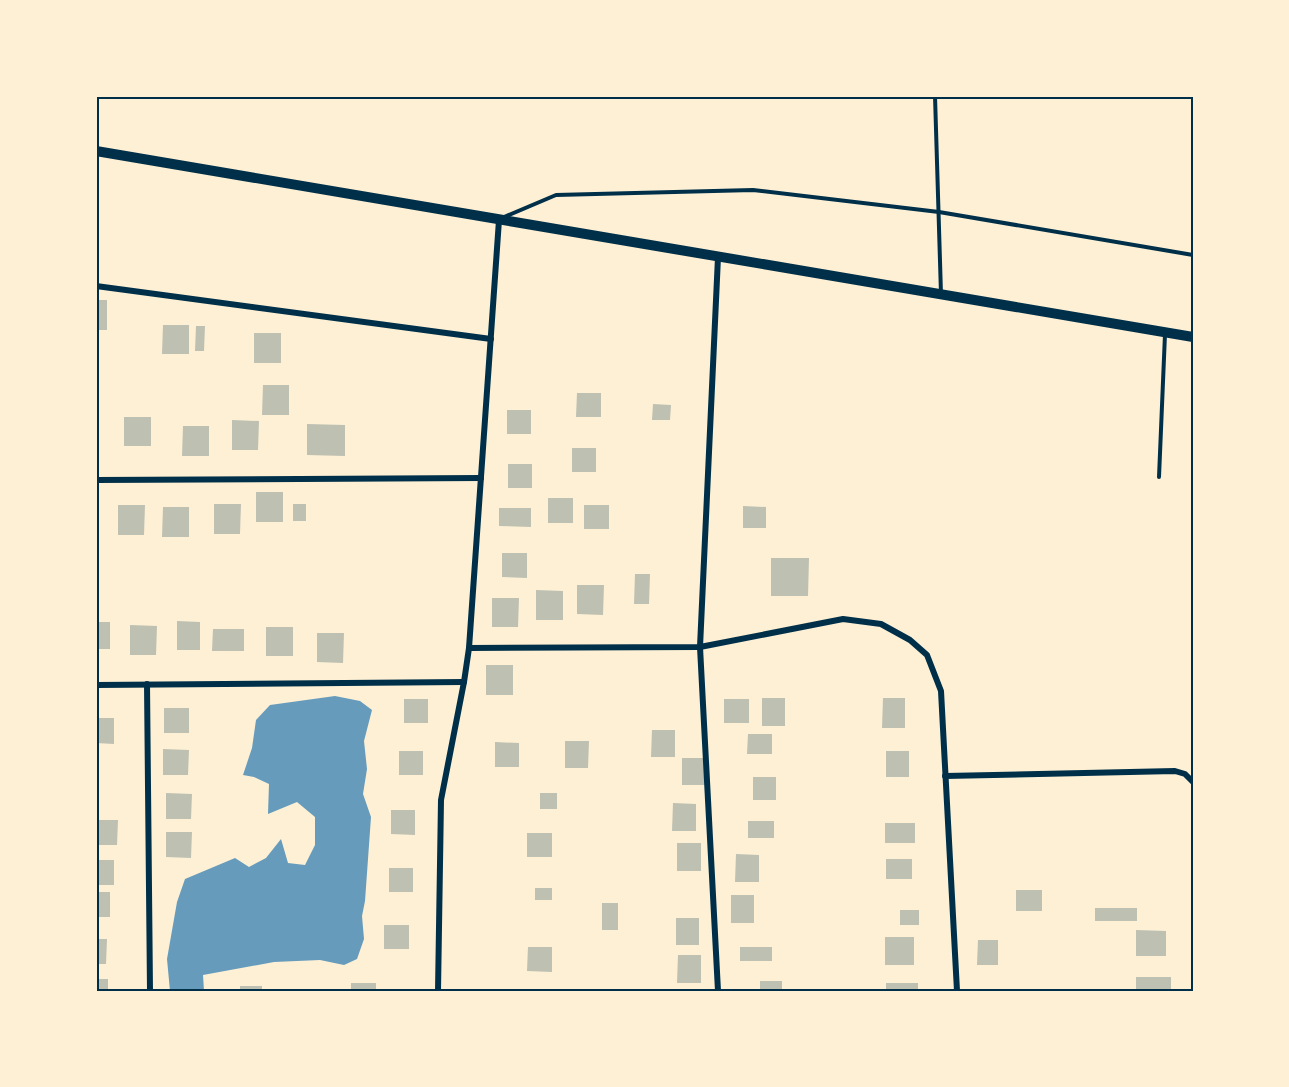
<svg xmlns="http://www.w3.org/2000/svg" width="1289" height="1087" viewBox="0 0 1289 1087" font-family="'Source Sans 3',sans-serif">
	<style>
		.water { fill: #669bbc }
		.building { fill: #bec0b2 }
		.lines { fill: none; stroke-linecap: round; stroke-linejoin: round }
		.service { stroke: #003049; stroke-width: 4 }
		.minor { stroke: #003049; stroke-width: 6 }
		.secondary { stroke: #003049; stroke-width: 10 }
		.neatline { fill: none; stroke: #003049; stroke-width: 2 }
	</style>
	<rect width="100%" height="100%" fill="#fdf0d5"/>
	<path class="water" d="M335,696L360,701L372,710L364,741L367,769L363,794L371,817L365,901L362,916L364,939L357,959L344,965L320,960L274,962L203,975L204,991H170L167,959L177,902L185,879L235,858L249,867L266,858L281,839L288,863L305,865L315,845V817L297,802L268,814L269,784L254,777L243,775L252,748L256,720L270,705Z"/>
	<g class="building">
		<rect x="96" y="300" width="11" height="30"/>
		<path d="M163,325H189V354H162Z"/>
		<path d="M196,326H205L204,351H195Z"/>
		<rect x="254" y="333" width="27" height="30"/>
		<path d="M263,385H289V415H262Z"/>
		<path d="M577,393H601V417H576Z"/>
		<path d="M653,404L671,405L670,420H652Z"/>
		<rect x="507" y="410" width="24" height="24"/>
		<rect x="124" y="417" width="27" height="29"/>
		<path d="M232,420L259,421L258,450H232Z"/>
		<path d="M307,424L345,425V456L307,455Z"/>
		<path d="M183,426H209V456H182Z"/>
		<rect x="572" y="448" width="24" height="24"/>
		<rect x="508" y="464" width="24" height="24"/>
		<rect x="256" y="492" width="27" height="30"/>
		<rect x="548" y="498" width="25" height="25"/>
		<path d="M214,504H241L240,534H214Z"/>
		<rect x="293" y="504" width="13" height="17"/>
		<path d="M118,505H145L144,535H118Z"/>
		<rect x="584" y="505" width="25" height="24"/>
		<path d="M743,506L766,507V528H743Z"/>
		<path d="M163,507H189V537H162Z"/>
		<path d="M499,508H531V527L499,526Z"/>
		<path d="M96,548H99L98,578H96Z"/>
		<path d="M502,553H527V578L502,577Z"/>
		<path d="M771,558H809L808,596H771Z"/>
		<path d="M635,574H650L649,604H634Z"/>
		<path d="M577,585H604L603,615L577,614Z"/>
		<path d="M536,590L563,591V620H536Z"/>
		<path d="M492,598H519L518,627H492Z"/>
		<path d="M177,621L200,622V650H177Z"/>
		<rect x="96" y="622" width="14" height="27"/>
		<path d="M130,625L157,626L156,655H130Z"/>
		<rect x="266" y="627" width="27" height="29"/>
		<path d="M213,629H244V651H212Z"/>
		<path d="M317,633H344L343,663L317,662Z"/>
		<rect x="486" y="665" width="27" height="30"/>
		<rect x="762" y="698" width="23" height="28"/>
		<path d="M883,698H905V728H882Z"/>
		<rect x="404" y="699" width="24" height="24"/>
		<rect x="724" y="699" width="25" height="24"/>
		<rect x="164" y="708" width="25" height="25"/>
		<path d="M96,718H114V744L96,743Z"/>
		<path d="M652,730H675V757H651Z"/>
		<path d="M748,734H772V754H747Z"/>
		<path d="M565,741H589L588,768H565Z"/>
		<path d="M495,742L519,743V767H495Z"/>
		<path d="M163,749L189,750L188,775H163Z"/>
		<rect x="399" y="751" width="24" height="24"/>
		<rect x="886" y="751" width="23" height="26"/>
		<path d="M682,758H706L705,785H682Z"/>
		<rect x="753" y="777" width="23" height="23"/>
		<path d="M166,793L192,794L191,819H166Z"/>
		<rect x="540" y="793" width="17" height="16"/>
		<path d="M673,803L696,804V831H672Z"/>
		<path d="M391,810H415V835L391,834Z"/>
		<path d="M96,820H118L117,845H96Z"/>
		<rect x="748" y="821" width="26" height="17"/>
		<rect x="885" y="823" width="30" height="20"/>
		<path d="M166,832H192L191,858L166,857Z"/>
		<rect x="527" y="833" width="25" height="24"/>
		<rect x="677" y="843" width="24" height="28"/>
		<path d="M736,854L759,855V882H735Z"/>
		<rect x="886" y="859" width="26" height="20"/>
		<rect x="96" y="860" width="18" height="25"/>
		<rect x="389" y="868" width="24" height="24"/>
		<rect x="535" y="888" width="17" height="12"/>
		<rect x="1016" y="890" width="26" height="21"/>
		<rect x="96" y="892" width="14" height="25"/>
		<rect x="731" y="895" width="23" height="28"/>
		<rect x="602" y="903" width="16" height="27"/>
		<rect x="1095" y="908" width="42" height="13"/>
		<rect x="900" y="910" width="19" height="15"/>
		<rect x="676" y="918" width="23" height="27"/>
		<rect x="384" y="925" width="25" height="24"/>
		<path d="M1136,930L1166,931V956H1136Z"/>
		<rect x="885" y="937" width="29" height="28"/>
		<path d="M96,939H107L106,964H96Z"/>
		<path d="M978,940H998V965H977Z"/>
		<path d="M528,947H552V972L527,971Z"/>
		<rect x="740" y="947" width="32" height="14"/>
		<path d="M678,955H701V983H677Z"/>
		<rect x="1136" y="977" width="35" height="14"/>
		<rect x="96" y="979" width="12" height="12"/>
		<rect x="760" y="981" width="22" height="10"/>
		<rect x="351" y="983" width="25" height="8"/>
		<rect x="886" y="983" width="32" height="8"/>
		<rect x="240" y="986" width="22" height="5"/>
	</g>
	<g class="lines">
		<g class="service">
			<path d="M935,96L941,294"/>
			<path d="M504,217L556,195L753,190L939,212L1193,255"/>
			<path d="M1159,477L1165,334"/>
		</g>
		<g class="minor">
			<path d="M96,286L491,339"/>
			<path d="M96,480L481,478"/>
			<path d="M469,648L700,647L843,619L881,624L910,640L927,655L941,691L957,991"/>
			<path d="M147,684L150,991"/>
			<path d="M96,685L464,682"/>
			<path d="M945,776L1175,771L1185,774L1193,782"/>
			<path d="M438,991L441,800L464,682L469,648L499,220"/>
			<path d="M718,991L700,647L718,257"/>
		</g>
		<path class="secondary" d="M96,151L1193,337"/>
	</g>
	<rect width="1289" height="1087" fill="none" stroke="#fdf0d5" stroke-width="195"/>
	<rect x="98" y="98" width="1094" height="892" class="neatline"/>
</svg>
